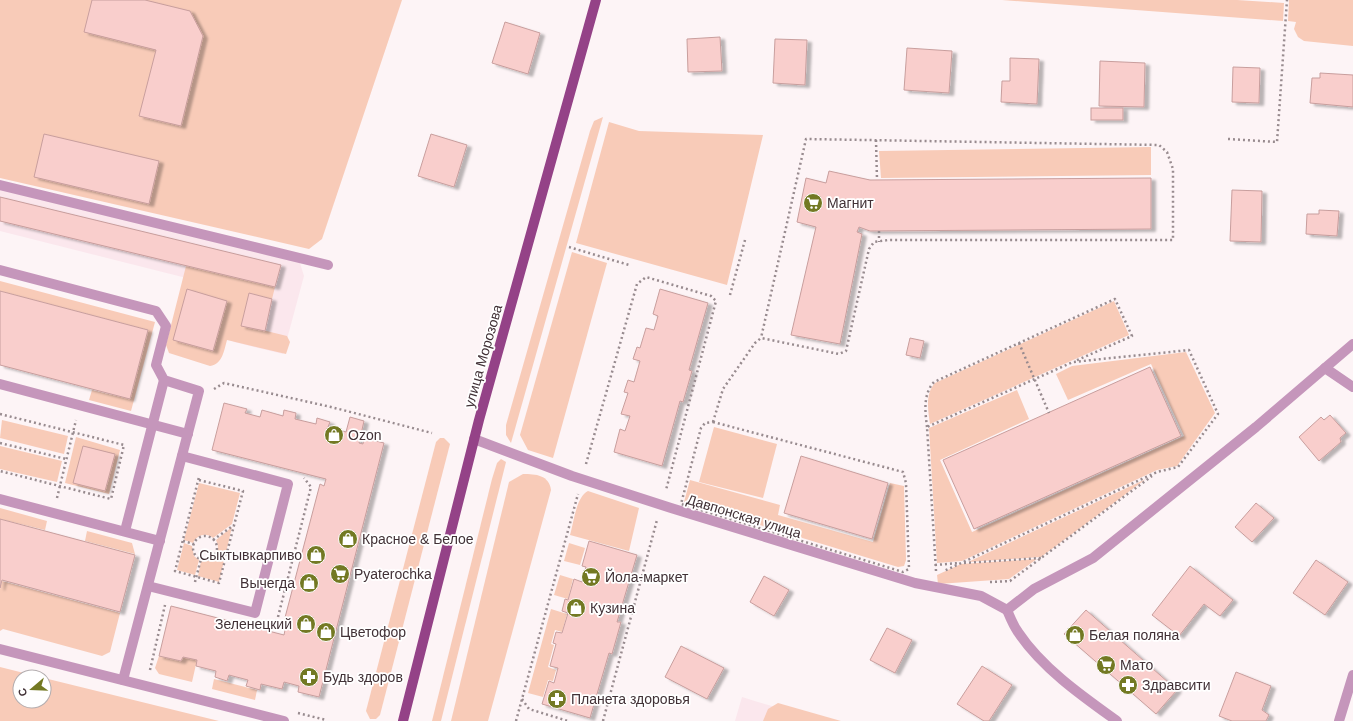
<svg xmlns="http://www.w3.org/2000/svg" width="1353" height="721" viewBox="0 0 1353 721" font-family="Arial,sans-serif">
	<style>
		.built { fill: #fbe7ed }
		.green { fill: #f8cbb8 }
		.building { fill: #f9cecc; stroke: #c89e9d; filter: url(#shadow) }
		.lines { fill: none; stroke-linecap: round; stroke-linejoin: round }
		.path { stroke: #988b8f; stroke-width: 2.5; stroke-dasharray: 2 3; stroke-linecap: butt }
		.minor { stroke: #c596bb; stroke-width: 10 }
		.major { stroke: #944287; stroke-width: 10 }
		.labels { text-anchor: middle; stroke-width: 3.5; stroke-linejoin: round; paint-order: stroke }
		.poi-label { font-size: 14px; fill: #413136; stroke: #fff; text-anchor: start }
		.street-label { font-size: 14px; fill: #413136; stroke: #fff }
	</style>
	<defs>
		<filter id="shadow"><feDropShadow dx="4.5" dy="2.5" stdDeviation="1" flood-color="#0004"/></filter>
	</defs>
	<rect width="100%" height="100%" fill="#fdf4f6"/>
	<g class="built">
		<path d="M0,187L299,260L304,276L283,354L234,342L230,337L226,288L0,231Z"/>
		<path d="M742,697L758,702L825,721H735Z"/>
	</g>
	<g class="green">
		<path d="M0,0H402L322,239L309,249L0,178Z"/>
		<path d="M1002,0H1237L1284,3L1283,21Z"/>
		<path d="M1289,0H1353V46L1304,41L1298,37L1294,29L1296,22L1288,21Z"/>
		<path d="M603,117L511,443L506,435V425L590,131L594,121Z"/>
		<path d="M609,122L639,131L763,135L727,285L576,243Z"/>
		<path d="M1151,147V175L881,178L879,151Z"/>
		<path d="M572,252L607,263L553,458L528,450L520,435Z"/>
		<path d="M186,266L275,287L272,299L249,293L242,325L287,336L290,342L286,354L227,340C224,350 223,364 210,366L169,353L166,345Z"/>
		<path d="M0,281L155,322L131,411L89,400L92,390L130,399L148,330L0,291Z"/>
		<path d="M1114,301L1129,335L930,424C928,410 925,394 935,383Z"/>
		<path d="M1186,352L1215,413L1177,466L1157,470L962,561L937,563L929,428L1017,390L1029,419L940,460L972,532L1184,436L1151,364L1068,400L1056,374L1072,366Z"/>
		<path d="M2,420L68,436L64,454L0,438Z"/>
		<path d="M714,427L777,444L763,498L699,482Z"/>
		<path d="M76,437L120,450L109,494L65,483Z"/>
		<path d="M440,438H444L450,444L380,715L376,719H370L366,711L436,442Z"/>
		<path d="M0,446L62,461L57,482L0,469Z"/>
		<path d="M501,459L506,462L441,721H432L492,479L497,463Z"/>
		<path d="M523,474C536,474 549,475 551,490L488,721H451L509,482Z"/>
		<path d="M1146,479L1041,557L968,562Z"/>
		<path d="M690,480L780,505L778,515L873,542L890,483L904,486L906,560L904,566L898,567L684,502Z"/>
		<path d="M199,483L240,493L232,524L213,538C206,532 197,535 193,543L184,540Z"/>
		<path d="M588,491L639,508L629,551L570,535C574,522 576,497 588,491Z"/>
		<path d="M0,508L47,521L45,530L0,519Z"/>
		<path d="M232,527L219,582L198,576L201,561H209C218,556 220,549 216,540Z"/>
		<path d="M87,531L132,543L135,554L85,541Z"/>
		<path d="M184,543L192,546L194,556L199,560L195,575L177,570Z"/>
		<path d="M569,543L585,548L580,565L564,561Z"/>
		<path d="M1037,559L1009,579L938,584L937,575L961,564Z"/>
		<path d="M560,575L573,579L568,599L554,595Z"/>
		<path d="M2,581L120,613L110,652L102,656L3,629L0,631V589Z"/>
		<path d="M551,609L567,614L562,632L555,630L551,644L554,645L548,667L556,670L553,681L548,680L543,697L528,693Z"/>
		<path d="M159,656L181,661L183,657L197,660L192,682L159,674L155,668Z"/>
		<path d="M0,667L40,677H20V701H44V678L219,721H0Z"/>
		<path d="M214,679L257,690L255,700L212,689Z"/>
		<path d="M778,703L841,721H763L768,709Z"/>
	</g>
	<g class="building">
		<path d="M92,0H145L190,11L203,36L181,126L139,116L156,50L84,32Z"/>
		<path d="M505,22L540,33L528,74L492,63Z"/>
		<path d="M720,37L722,71L688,72L687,39Z"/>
		<path d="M775,39L807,40L805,85L773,83Z"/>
		<path d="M907,48L952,51L949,93L904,90Z"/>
		<path d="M1010,58L1039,59L1037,104L1001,102L1002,81H1010Z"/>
		<path d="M1100,61L1145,63L1144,107L1099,106Z"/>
		<path d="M1233,67L1260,68L1259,103L1232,102Z"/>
		<path d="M1320,73L1353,75V107L1310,103L1312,78H1320Z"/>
		<rect x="1091" y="108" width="32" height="12"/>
		<path d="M44,134L159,161L149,204L34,177Z"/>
		<path d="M431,134L467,145L454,187L418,176Z"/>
		<path d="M829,171L870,180L1151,178V229L870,231L859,227L857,232L862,234L840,344L791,335L816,227L797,222L806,178L826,183Z"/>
		<path d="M1232,190L1262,191L1261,242L1230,241Z"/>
		<path d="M0,197L281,265L275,287L0,221Z"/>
		<path d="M1319,210L1339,211L1337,236L1306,234L1307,214H1319Z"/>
		<path d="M187,289L227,301L213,351L173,340Z"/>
		<path d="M660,289L708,303L689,370L692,371L683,402L680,401L662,466L614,452L620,429L625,431L630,416L621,414L628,393L624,392L628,380L634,382L640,361L633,359L637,347L640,348L646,328L654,330L658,316L653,314Z"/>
		<path d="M0,291L148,330L130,399L0,365Z"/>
		<path d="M249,293L272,299L265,331L241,326Z"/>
		<path d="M910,338L924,341L920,358L906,355Z"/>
		<path d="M1150,367L1181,436L974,529L943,460Z"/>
		<path d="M224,403L247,409L245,413L260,417L262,410L283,416L284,410L296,413L295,419L316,424L317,418L330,422L328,427L346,432L350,417L364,421L359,443L363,444L364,438L384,443L319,697L298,692L299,686L284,682L282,689L261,684L260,690L246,686L248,680L229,675L227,681L215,677L216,671L196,666L197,660L183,657L181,661L159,656L171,606L284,635L285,630L282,629L320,484L324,486L326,479L212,450Z"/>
		<path d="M1330,415L1346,433L1340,438L1341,442L1319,461L1299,437L1321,417L1324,420Z"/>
		<path d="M83,446L115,454L105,491L73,483Z"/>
		<path d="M801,456L888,483L872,539L784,513Z"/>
		<path d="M1256,503L1274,518L1252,542L1235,527Z"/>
		<path d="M0,519L135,555L120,612L2,580L0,588Z"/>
		<path d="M589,541L637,555L617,622H621L612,654L609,653L590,718L542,704L549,681L554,683L558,668L550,666L556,644L553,643L556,632L562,633L568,613L562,611L565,599L568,600L574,579L582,582L586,567L582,566Z"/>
		<path d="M1316,560L1348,582L1325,615L1293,593Z"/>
		<path d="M1190,566L1233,600L1220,616L1204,604L1179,636L1152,615Z"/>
		<path d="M764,576L789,590L774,616L750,602Z"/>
		<path d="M1086,610L1177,690L1156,714L1064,634Z"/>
		<path d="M887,628L912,640L895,673L870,660Z"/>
		<path d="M681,646L724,668L707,699L665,677Z"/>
		<path d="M982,666L1012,685L989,721H984L957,704Z"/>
		<path d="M1236,672L1271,686L1262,710L1269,715L1266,721H1232L1219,716Z"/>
	</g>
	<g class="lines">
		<g class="path">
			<path d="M1228,139L1277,142L1287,0"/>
			<path d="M876,140L877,180"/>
			<path d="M879,231V242"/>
			<path d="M569,247L629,265"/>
			<path d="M730,295L745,240"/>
			<path d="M1019,343L1049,413"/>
			<path d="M214,389L224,383L331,407L432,433"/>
			<path d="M0,414L124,445L111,499L0,471"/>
			<path d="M713,422L723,389L755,343L761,338L839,354L846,351L869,249L874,242L888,240H1173V169L1167,152L1159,145L806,139L761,338"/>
			<path d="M713,422L903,472L906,483L909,569L903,572L681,504L701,428L705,423Z"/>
			<path d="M927,427C925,411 923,394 934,382L1115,299L1132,336L1075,361"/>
			<path d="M0,443L66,459"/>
			<path d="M586,464L637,284L646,277L711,296L716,301L666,490"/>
			<path d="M199,480L243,491L219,583L175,571L199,477"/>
			<path d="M57,498L76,420"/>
			<circle cx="205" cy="548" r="12"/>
			<path d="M213,540L234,525"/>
			<path d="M183,541L194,544"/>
			<path d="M964,563L1041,558"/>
			<path d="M935,565L959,563"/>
			<path d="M936,571L927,427L1073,362L1189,350L1218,414L1178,467L1157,472L944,571"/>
			<path d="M195,582L201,559"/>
			<path d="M990,582L1010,581L1152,476"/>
			<path d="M267,623L272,624L276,622L278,617L311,487L304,478"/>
			<path d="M150,670L165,605"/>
			<path d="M522,699L529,709L568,721"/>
			<path d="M298,713L326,720"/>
			<path d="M516,721L578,494"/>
			<path d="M603,721L657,520"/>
		</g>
		<g class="minor">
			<path d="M0,185L328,265"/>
			<path d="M0,270L156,311L166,326L156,365L164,380L199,391L123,680"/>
			<path d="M1325,368L1353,387"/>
			<path d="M0,384L188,434"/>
			<path d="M474,439L572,476L671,508L915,583L981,596L1007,610"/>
			<path d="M0,499L160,541"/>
			<path d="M125,531L164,380"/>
			<path d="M148,586L255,613L288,484L182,456"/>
			<path d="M1007,610L1034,589L1093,558L1256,427L1353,344"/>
			<path d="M1007,610C1010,617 1013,625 1018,632C1042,668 1082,696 1117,721"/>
			<path d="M0,649L284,721"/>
			<path d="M1339,721L1353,675"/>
		</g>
		<path class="major" d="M403,721L479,420L596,0"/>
	</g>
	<defs>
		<symbol id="supermarket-disc" viewBox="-11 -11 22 22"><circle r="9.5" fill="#737923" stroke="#fff"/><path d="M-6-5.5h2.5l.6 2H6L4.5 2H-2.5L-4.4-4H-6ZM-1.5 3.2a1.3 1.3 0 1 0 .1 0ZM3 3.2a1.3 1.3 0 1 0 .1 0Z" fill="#fff"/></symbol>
		<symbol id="shop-disc" viewBox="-11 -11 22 22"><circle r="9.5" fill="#737923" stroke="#fff"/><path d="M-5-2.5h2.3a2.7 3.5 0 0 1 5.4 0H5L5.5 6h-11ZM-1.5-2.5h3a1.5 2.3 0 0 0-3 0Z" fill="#fff"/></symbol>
		<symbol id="pharmacy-disc" viewBox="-11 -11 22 22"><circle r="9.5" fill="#737923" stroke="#fff"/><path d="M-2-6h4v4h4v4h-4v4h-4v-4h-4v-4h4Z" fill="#fff"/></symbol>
	</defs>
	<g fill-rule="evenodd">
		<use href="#supermarket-disc" x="802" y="192" width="22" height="22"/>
		<use href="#shop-disc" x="323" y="424" width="22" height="22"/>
		<use href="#shop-disc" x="337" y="528" width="22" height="22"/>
		<use href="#shop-disc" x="305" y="544" width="22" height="22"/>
		<use href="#supermarket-disc" x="329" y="563" width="22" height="22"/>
		<use href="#supermarket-disc" x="580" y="566" width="22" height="22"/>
		<use href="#shop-disc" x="298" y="572" width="22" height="22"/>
		<use href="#shop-disc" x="565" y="597" width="22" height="22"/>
		<use href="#shop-disc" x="295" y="613" width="22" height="22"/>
		<use href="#shop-disc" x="315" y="621" width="22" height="22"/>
		<use href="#shop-disc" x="1064" y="624" width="22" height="22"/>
		<use href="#supermarket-disc" x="1095" y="654" width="22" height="22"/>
		<use href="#pharmacy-disc" x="298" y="666" width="22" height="22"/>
		<use href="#pharmacy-disc" x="1117" y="674" width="22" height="22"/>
		<use href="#pharmacy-disc" x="546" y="688" width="22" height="22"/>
	</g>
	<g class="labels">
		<g class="poi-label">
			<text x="827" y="208">Магнит</text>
			<text x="348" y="440">Ozon</text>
			<text x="362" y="544">Красное &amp; Белое</text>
			<text x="302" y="560" text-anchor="end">Сыктывкарпиво</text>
			<text x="354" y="579">Pyaterochka</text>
			<text x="605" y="582">Йола-маркет</text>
			<text x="295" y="588" text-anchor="end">Вычегда</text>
			<text x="590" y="613">Кузина</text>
			<text x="292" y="629" text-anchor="end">Зеленецкий</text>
			<text x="340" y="637">Цветофор</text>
			<text x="1089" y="640">Белая поляна</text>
			<text x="1120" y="670">Мато</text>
			<text x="323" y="682">Будь здоров</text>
			<text x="1142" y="690">Здравсити</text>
			<text x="571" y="704">Планета здоровья</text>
		</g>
		<g class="street-label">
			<text transform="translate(483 356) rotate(-74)" y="5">улица Морозова</text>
			<text transform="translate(744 516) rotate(17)" y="5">Давпонская улица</text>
		</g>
	</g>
	<g transform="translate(32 689) rotate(251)"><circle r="19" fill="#ffffff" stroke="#b3adaf"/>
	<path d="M0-3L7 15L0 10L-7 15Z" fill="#737923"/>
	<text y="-6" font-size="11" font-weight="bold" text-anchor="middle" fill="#413136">С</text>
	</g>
</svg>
